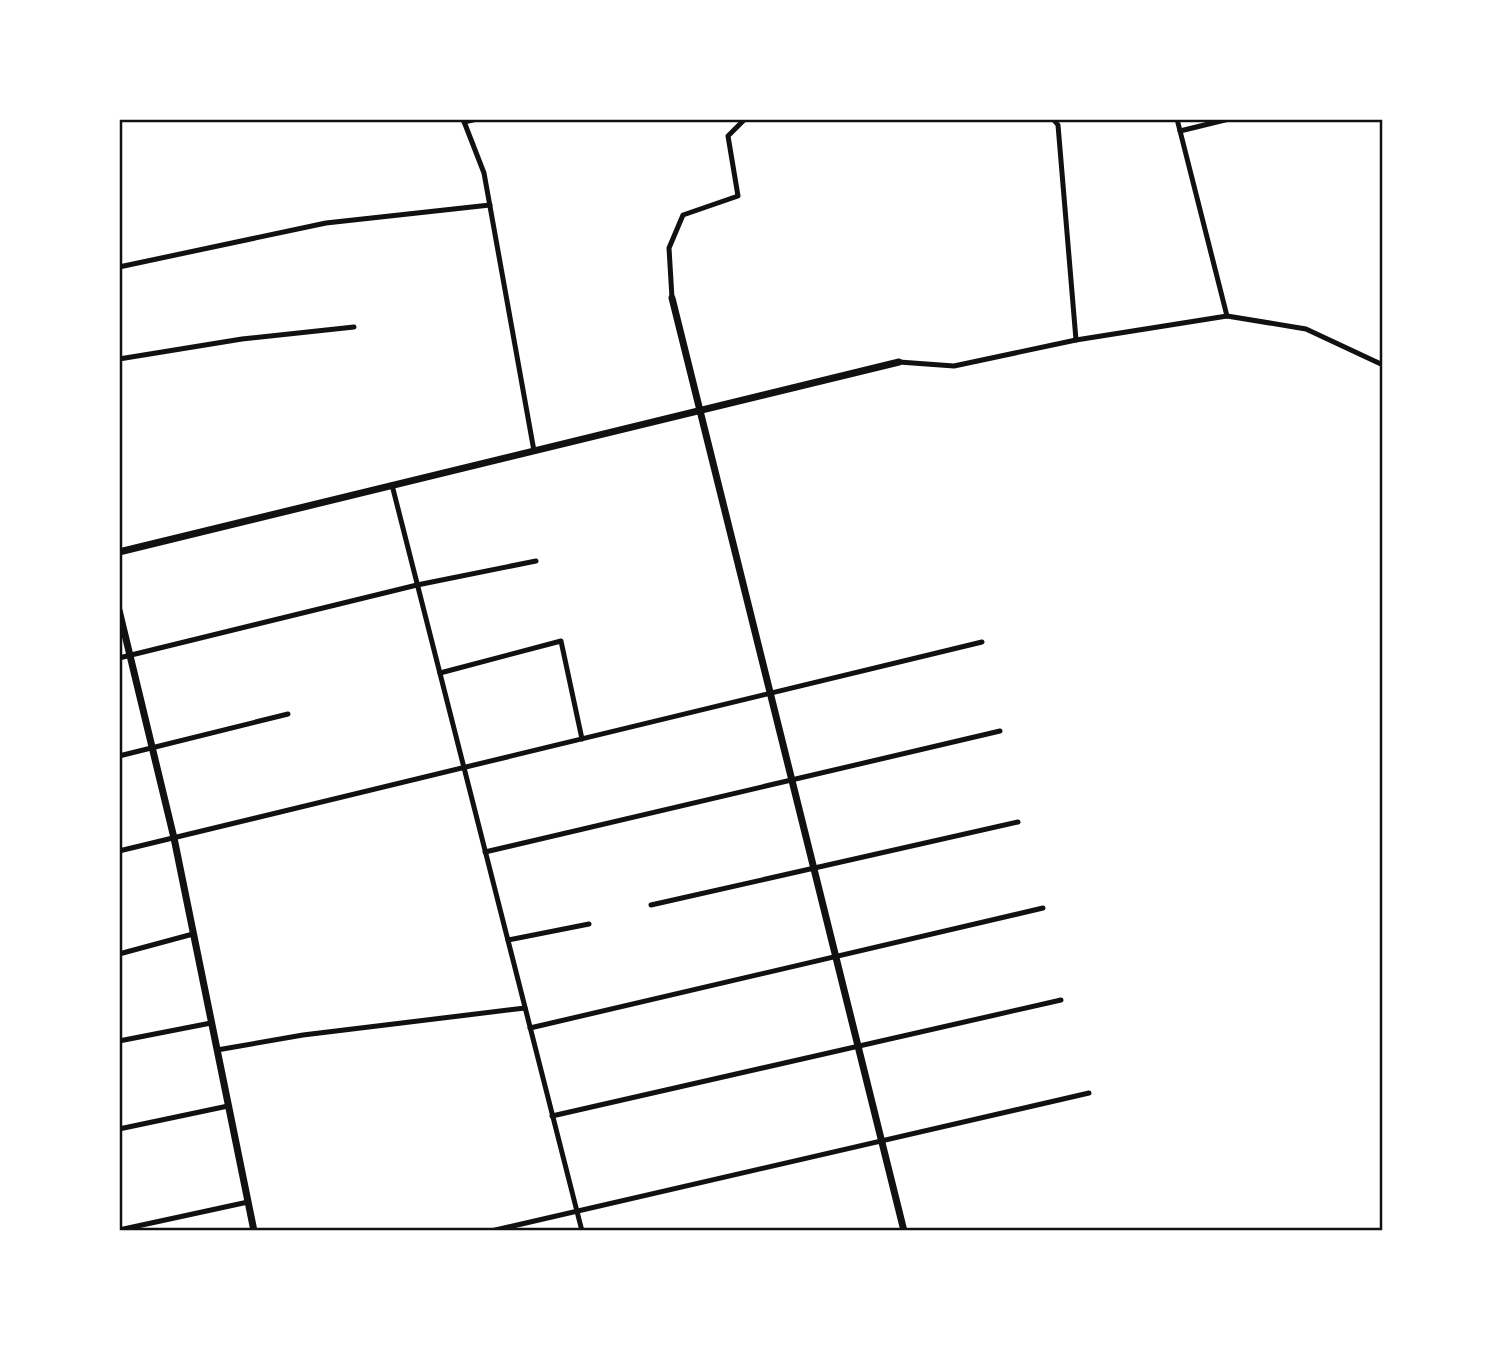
<svg xmlns="http://www.w3.org/2000/svg" width="1502" height="1350" viewBox="0 0 1502 1350" font-family="Inter,sans-serif">
	<style>
		.lines { fill: none; stroke-linecap: round; stroke-linejoin: round }
		.service { stroke: #111; stroke-width: 5 }
		.minor { stroke: #111; stroke-width: 7 }
		.neatline { fill: none; stroke: #111; stroke-width: 2.5 }
	</style>
	<rect width="100%" height="100%" fill="#fff"/>
	<g class="lines">
		<g class="service">
			<path d="M463,119L484,173L534,451"/>
			<path d="M1053,119L1058,125L1076,340"/>
			<path d="M1177,119L1227,316"/>
			<path d="M464,122L477,119"/>
			<path d="M1180,131L1229,119"/>
			<path d="M119,267L326,223L490,205"/>
			<path d="M672,298L669,248L683,215L738,196L728,136L745,119"/>
			<path d="M119,359L242,339L354,327"/>
			<path d="M899,362L954,366L1076,340L1227,316L1306,329L1383,365"/>
			<path d="M392,485L582,1231"/>
			<path d="M119,658L417,585L536,561"/>
			<path d="M440,673L561,641L582,739"/>
			<path d="M119,756L288,714"/>
			<path d="M119,851L982,642"/>
			<path d="M485,852L1000,731"/>
			<path d="M651,905L1018,822"/>
			<path d="M508,940L589,924"/>
			<path d="M119,954L193,934"/>
			<path d="M530,1028L1043,908"/>
			<path d="M119,1041L211,1023"/>
			<path d="M217,1050L303,1035L525,1008"/>
			<path d="M552,1116L1061,1000"/>
			<path d="M119,1129L228,1106"/>
			<path d="M119,1230L248,1202"/>
			<path d="M491,1231L1089,1093"/>
		</g>
		<g class="minor">
			<path d="M672,298L904,1231"/>
			<path d="M119,552L899,362"/>
			<path d="M119,610L174,838L254,1231"/>
		</g>
	</g>
	<rect width="1502" height="1350" fill="none" stroke="#ffffff" stroke-width="242"/>
	<rect x="121" y="121" width="1260" height="1108" class="neatline"/>
</svg>
